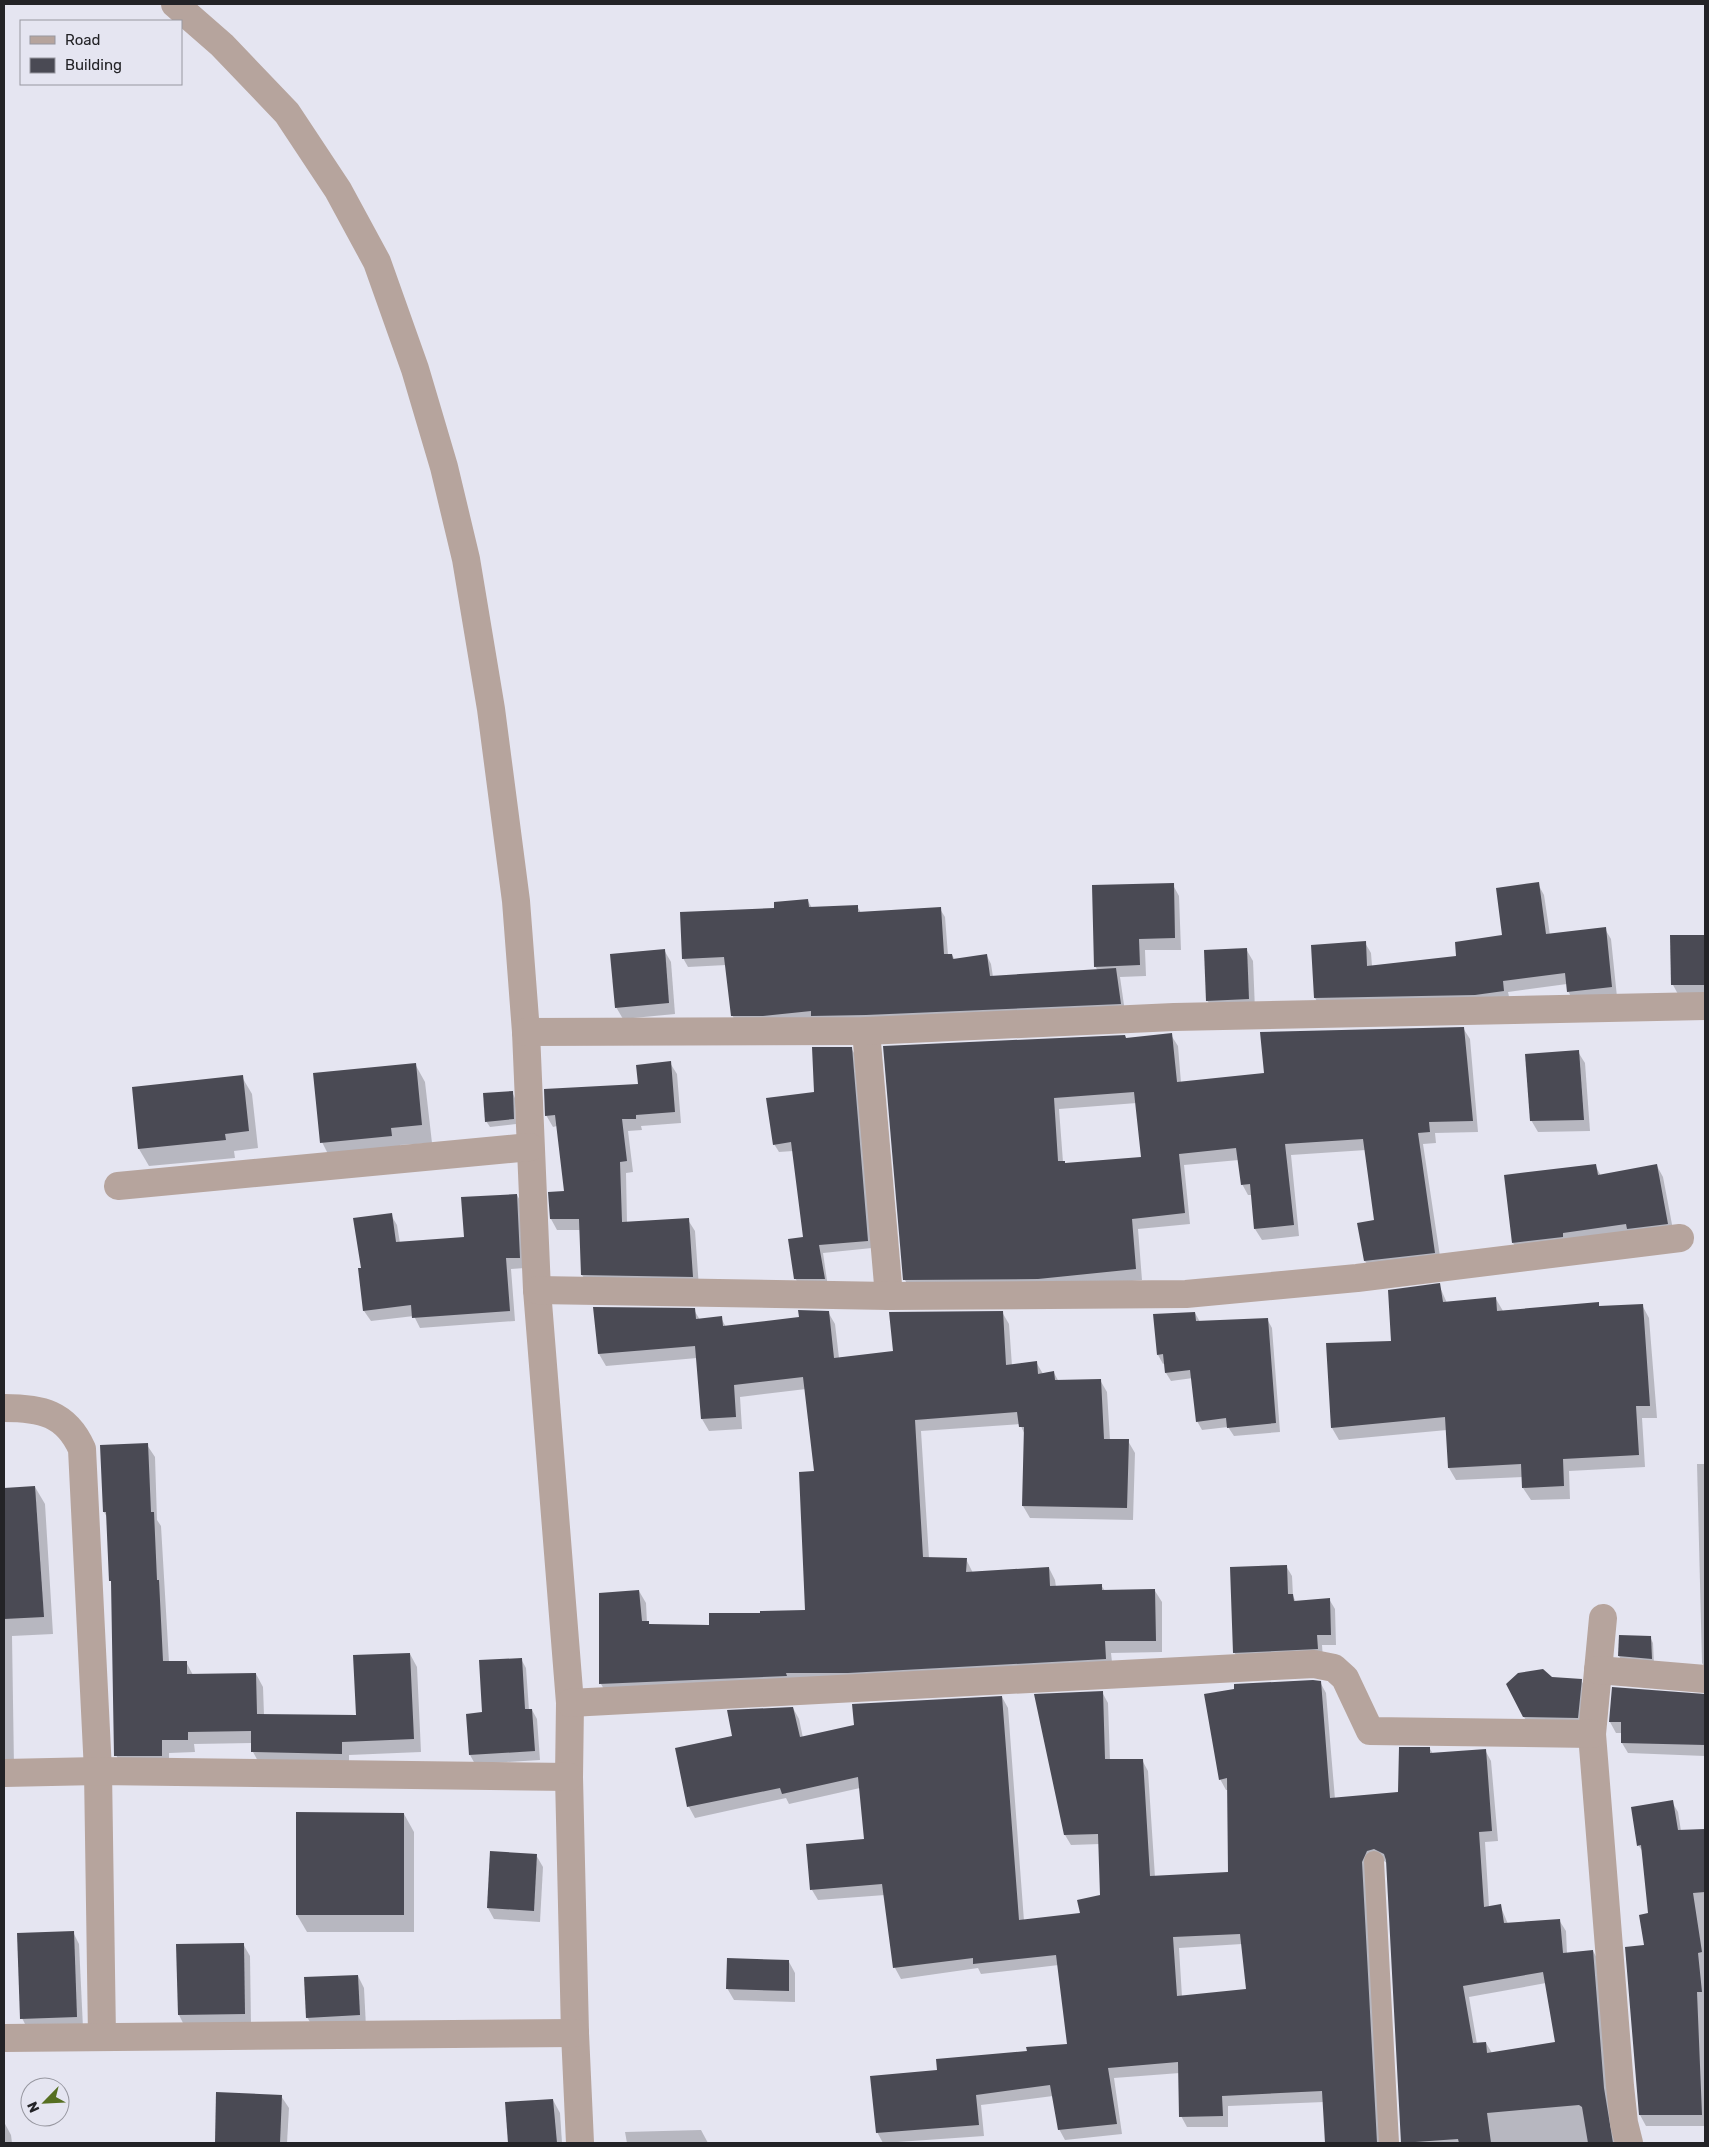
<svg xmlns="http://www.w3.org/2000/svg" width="1709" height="2147" viewBox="0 0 1709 2147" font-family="Rubik,sans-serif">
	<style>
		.shadow { fill: #0003; fill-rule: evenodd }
		.building { fill: #4a4a54; fill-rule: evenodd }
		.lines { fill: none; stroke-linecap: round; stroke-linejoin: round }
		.service { stroke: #b6a49d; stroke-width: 20 }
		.minor { stroke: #b6a49d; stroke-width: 28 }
	</style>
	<rect width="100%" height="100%" fill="#e5e5f1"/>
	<g class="shadow">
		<path d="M1538,884L1544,895L1550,935L1605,929L1611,939L1617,997L1574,1002L1568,991L1567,984L1508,992L1510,1001L1322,1009L1315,998L1312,946L1365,943L1371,953L1372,966L1458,957L1503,936Z"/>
		<path d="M1173,885L1179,896L1181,950H1145L1146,976L1120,977L1125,1012L737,1024L732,1015L726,965L688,967L683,958L776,909L808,901L812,908L857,906L861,913L940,909L945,917L948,955H952L955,960L987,956L991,964L993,977L1098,971L1095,966Z"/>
		<path d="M1671,936H1705V996H1679L1673,985Z"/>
		<path d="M1246,949L1253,961L1255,1010L1214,1012L1207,1000Z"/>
		<path d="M664,950L671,962L675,1014L623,1019L616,1007Z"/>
		<path d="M1463,1028L1470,1039L1478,1132L1435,1133L1436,1143L1423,1144L1441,1263L1372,1272L1365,1261L1359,1224L1376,1221L1366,1150L1291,1155L1299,1236L1262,1240L1255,1229L1252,1195H1248L1242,1184L1239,1160L1184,1165L1190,1224L1138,1229L1142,1280L1045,1290L911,1291L905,1280L884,1047L1126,1039L1171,1035L1178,1046L1181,1083L1265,1074ZM1137,1103L1142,1158L1066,1165L1063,1162L1059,1109Z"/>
		<path d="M851,1048L856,1056L872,1248L823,1253L828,1287L800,1286L795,1278L804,1238L793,1151L779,1152L774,1144Z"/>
		<path d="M1578,1052L1585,1063L1590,1131L1538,1132L1531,1120Z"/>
		<path d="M670,1063L677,1074L681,1123L641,1126L642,1130L628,1131L633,1172L626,1173L627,1223L688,1220L695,1231L699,1288L589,1286L582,1275L580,1230H557L551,1219L550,1193L565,1192L557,1126L553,1127L546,1115L639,1085Z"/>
		<path d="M415,1064L425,1082L432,1143L400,1145L401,1153L331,1160L322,1142Z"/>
		<path d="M242,1077L252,1094L258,1148L234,1151L235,1158L149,1166L139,1149L133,1088Z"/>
		<path d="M512,1092L515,1098L516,1124L490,1127L486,1121Z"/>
		<path d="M1595,1165L1601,1176L1657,1166L1663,1177L1674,1235L1520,1254L1513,1243Z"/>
		<path d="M517,1195L523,1206L525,1268L511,1269L515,1321L420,1328L414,1316L371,1321L364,1311L362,1269L391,1215L397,1225L400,1243L465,1238Z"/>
		<path d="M1439,1285L1447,1303L1496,1299L1503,1311L1598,1304L1600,1307L1642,1305L1649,1318L1657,1418H1642L1645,1467L1569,1471L1570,1499L1531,1500L1523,1488V1477L1456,1480L1449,1468L1447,1430L1339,1440L1332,1428L1392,1343Z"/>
		<path d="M594,1308L694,1310L700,1320L721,1318L726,1327L800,1318L828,1312L835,1324L839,1358L894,1352L1002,1312L1009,1324L1012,1366L1036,1362L1043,1374L1054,1373L1059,1382L1100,1380L1107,1392L1110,1440L1128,1441L1135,1453L1133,1520L1030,1518L1023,1506L1025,1435L1020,1424L921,1431L929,1558L966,1559L973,1573L1049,1568L1055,1580L1056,1587L1101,1585L1105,1591H1155L1162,1602V1652L1111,1653L1113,1671L608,1696L601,1684L600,1594L639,1591L646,1603L647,1623L650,1625L710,1626L761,1614L806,1611L815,1472L806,1389L740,1397L742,1429L709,1431L702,1419L697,1358L606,1366L599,1354Z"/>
		<path d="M1195,1313L1200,1322L1267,1319L1272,1328L1280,1432L1234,1436L1228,1427L1202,1430L1197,1421L1193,1378L1171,1381L1166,1373L1165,1363L1163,1364L1158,1355Z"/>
		<path d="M147,1445L155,1457L157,1520L161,1526L169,1662H186L193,1675L256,1674L263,1687L264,1715L357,1717L410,1654L417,1667L421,1752L349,1755V1766L260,1765L253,1752L252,1743L194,1744L195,1752L169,1753V1769L123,1768L116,1755L112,1584L107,1517L104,1512Z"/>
		<path d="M1697,1464H1705V1668L1702,1663Z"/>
		<path d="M35,1487L45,1504L53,1634L12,1636L14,1767H4V1489Z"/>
		<path d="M1286,1566L1292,1576L1293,1596L1296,1602L1329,1599L1335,1609L1336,1645H1322L1323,1659L1240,1662L1234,1652Z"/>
		<path d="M1650,1637L1653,1643L1654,1664L1622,1661L1619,1656Z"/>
		<path d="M521,1659L526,1668L529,1710H532L537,1719L540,1760L475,1764L470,1755L484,1714Z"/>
		<path d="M1552,1678L1581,1680L1587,1691L1584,1729H1531L1524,1717Z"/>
		<path d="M1320,1682L1326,1693L1335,1799L1400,1793L1430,1749L1433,1754L1485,1750L1491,1761L1498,1841L1485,1842L1489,1907L1500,1905L1508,1924L1559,1920L1566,1931L1567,1954L1593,1951L1599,1962L1615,2143H1402L1387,1863L1381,1859L1383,2143H1327L1324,2102L1228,2106V2127H1187L1181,2116L1180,2073L1114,2078L1122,2134L1065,2140L1059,2129L1053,2096L981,2105L984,2136L883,2143L877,2132L938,2072L1068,2045L1059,1965L981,1974L978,1968L901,1979L895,1968L885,1895L818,1900L812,1890L866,1840L860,1788L789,1804L786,1798L695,1818L689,1807L676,1749L734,1736L793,1708L799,1719L803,1738L1002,1697L1008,1708L1024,1921L1081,1914L1102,1896L1100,1844L1071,1845L1065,1835L1102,1692L1108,1703L1110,1760H1142L1148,1771L1155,1877L1230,1873L1229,1790H1226L1220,1779ZM1242,1944L1247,1990L1182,1997L1179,1948ZM1546,1983L1556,2043L1492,2053L1486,2043L1477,2044L1469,1997Z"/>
		<path d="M1704,1696L1705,1756L1628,1753L1622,1743V1733H1616L1610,1722Z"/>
		<path d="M1672,1802L1678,1812L1681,1831L1705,1830V2141L1704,2126H1646L1640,2115L1626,1948L1645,1946L1650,1914L1643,1852L1639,1846Z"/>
		<path d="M404,1814L414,1832V1932H307L297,1915Z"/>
		<path d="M536,1855L543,1867L540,1922L494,1919L488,1908Z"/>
		<path d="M73,1932L79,1944L83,2028L28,2030L22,2018Z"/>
		<path d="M243,1944L250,1956L251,2025L185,2027L179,2015L178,1945Z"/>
		<path d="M789,1962L795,1973V2002L734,2000L727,1988Z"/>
		<path d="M358,1976L364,1988L366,2027L314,2029L307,2017Z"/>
		<path d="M218,2093L281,2096L289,2108L287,2143H216Z"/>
		<path d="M553,2100L560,2113L562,2143H509L507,2103Z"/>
		<path d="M4,2122L11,2135L12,2143H4Z"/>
		<path d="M701,2130L708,2143H627L625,2132Z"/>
	</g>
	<g class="building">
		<path d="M1539,882L1546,934L1606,927L1612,987L1567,992L1565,973L1503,981L1504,991L1475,995L1314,998L1311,945L1366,941L1367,966L1456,956L1455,942L1502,935L1496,888Z"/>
		<path d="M1174,883L1175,938L1139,939L1140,965L1094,967L1092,885Z"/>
		<path d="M808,899L809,907L858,905V912L941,907L944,954H952L953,959L987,954L990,976L1116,968L1121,1004L866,1015L811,1016V1011L763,1016H731L724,957L682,959L680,912L774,908V902Z"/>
		<path d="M1670,935H1705V985H1671Z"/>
		<path d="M1247,948L1249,999L1206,1001L1204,950Z"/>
		<path d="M665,949L669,1003L615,1008L610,954Z"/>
		<path d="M1464,1027L1473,1121L1429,1122L1430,1132L1418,1133L1435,1253L1364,1261L1357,1223L1374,1220L1363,1139L1285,1144L1294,1225L1254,1229L1250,1184L1241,1185L1236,1148L1179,1154L1185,1213L1132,1219L1136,1269L1038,1279L903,1280L883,1046L1125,1035L1126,1038L1172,1033L1177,1082L1264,1073L1260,1032ZM1134,1092L1141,1157L1065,1163V1161H1058L1054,1098Z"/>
		<path d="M812,1047H852L868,1241L819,1245L825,1279H794L788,1239L803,1237L791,1142L773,1145L766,1098L814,1092Z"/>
		<path d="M1579,1050L1584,1120L1530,1121L1525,1054Z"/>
		<path d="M671,1061L675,1112L636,1115V1119H622L627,1161L620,1162L622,1222L689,1218L693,1277L581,1275L579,1219H550L548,1192L564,1191L555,1115L545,1116L544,1089L638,1084L636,1065Z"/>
		<path d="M416,1063L422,1125L391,1128L392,1136L320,1143L313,1073Z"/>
		<path d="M243,1075L249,1131L225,1134L226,1140L138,1149L132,1087Z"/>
		<path d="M513,1091L514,1119L485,1122L483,1093Z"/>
		<path d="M1596,1164L1598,1175L1657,1164L1668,1224L1627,1229L1626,1224L1563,1233V1237L1512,1243L1504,1175Z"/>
		<path d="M517,1194L520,1258H506L510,1311L412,1318L411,1305L363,1311L358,1268H361L353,1218L392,1213L396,1242L464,1237L461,1197Z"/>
		<path d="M1440,1283L1443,1302L1496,1297L1497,1311L1599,1302V1306L1643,1304L1650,1406H1636L1639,1455L1563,1459L1564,1486L1522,1488L1521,1464L1448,1468L1445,1417L1331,1428L1326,1343L1391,1341L1388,1290Z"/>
		<path d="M593,1307L695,1308L696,1319L722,1316L723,1326L799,1317L798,1310L829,1311L834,1358L893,1351L889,1312L1003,1311L1006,1365L1037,1361L1038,1374L1054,1371L1055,1380L1101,1379L1104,1439H1129L1127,1508L1022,1506L1024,1427H1019L1017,1412L915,1420L923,1557L967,1558L966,1572L1049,1567L1050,1586L1102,1584V1590L1155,1589L1156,1641H1105L1106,1659L848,1673H786L787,1676L599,1684V1593L639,1590L642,1621H649V1624L709,1625V1613H760V1611L805,1610L799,1472L814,1471L803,1377L734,1385L736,1417L701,1419L695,1346L598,1354Z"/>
		<path d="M1195,1312L1196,1321L1268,1318L1276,1423L1227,1428L1226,1418L1196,1422L1190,1370L1165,1373L1163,1354L1157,1355L1153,1314Z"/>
		<path d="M148,1443L151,1512H154L157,1580H159L163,1661H187V1674L256,1673L257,1714L356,1715L353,1655L410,1653L414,1739L342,1742V1754L251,1752V1731L188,1732V1740H162V1756H114L111,1581H109L106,1512H103L100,1445Z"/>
		<path d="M35,1486L44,1617L4,1619V1488Z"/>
		<path d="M1287,1565L1288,1594H1293L1294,1601L1330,1598L1331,1635H1317L1318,1649L1233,1653L1230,1567Z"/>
		<path d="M1619,1635L1651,1636L1652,1659L1618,1656Z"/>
		<path d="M522,1658L525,1709H532L535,1751L469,1755L466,1714L482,1712L479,1660Z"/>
		<path d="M1543,1669L1552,1677L1582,1679L1578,1718L1523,1717L1506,1684L1518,1673Z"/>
		<path d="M1313,1680L1321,1681L1330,1798L1398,1792L1399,1747H1430V1753L1486,1749L1492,1831L1479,1832L1484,1907L1501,1904L1504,1923L1560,1919L1563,1953L1593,1950L1604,2088L1613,2143H1588L1582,2107L1579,2105L1487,2113L1491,2143H1459L1458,2139L1401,2143L1386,1860L1384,1854L1374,1849L1367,1851L1362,1862L1377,2143H1325L1322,2091L1222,2096L1223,2116L1179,2117L1178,2062L1108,2068L1117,2124L1058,2130L1050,2085L976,2095L979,2125L876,2133L870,2076L937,2070L936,2059L1027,2051L1026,2047L1067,2044L1056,1955L973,1964V1958L893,1968L882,1884L810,1890L806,1844L864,1839L858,1777L782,1794L780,1788L687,1807L675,1748L732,1736L727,1710L793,1707L800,1737L854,1725L852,1704L1002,1696L1019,1920L1080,1913L1077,1900L1100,1895L1098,1834L1064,1835L1034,1694L1103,1691L1105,1759H1143L1150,1876L1228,1872L1227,1778L1219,1780L1204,1694L1234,1689V1684ZM1240,1934L1246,1989L1177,1996L1173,1937ZM1543,1972L1555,2042L1487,2053L1486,2042L1473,2043L1463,1986Z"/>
		<path d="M1612,1687L1705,1694V1745L1621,1743V1722H1609Z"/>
		<path d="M1673,1800L1678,1830L1705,1829V1892L1693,1893L1702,1952L1698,1953L1702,1992H1697L1702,2115H1639L1625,1947L1644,1945L1639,1915L1648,1913L1641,1845L1637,1846L1631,1807Z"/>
		<path d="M296,1812L404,1813V1915H296Z"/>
		<path d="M490,1851L537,1854L534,1911L487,1908Z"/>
		<path d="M74,1931L77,2017L20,2019L17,1933Z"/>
		<path d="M244,1943L245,2014L178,2015L176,1944Z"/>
		<path d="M727,1958L789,1960V1991L726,1989Z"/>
		<path d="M358,1975L360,2015L306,2018L304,1977Z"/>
		<path d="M216,2092L282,2095L280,2143H215Z"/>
		<path d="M553,2099L557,2143H508L505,2102Z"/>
	</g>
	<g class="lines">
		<path class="service" d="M1374,1861L1389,2143"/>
		<g class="minor">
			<path d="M175,4L222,45L287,113L338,190L377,262L415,369L444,467L466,559L491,709L516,901L526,1032L537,1290L570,1703L569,1777L575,2033L580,2143"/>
			<path d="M866,1031L889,1296"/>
			<path d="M526,1032L866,1031L1174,1017L1705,1006"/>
			<path d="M118,1186L530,1147"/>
			<path d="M537,1290L889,1296L1186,1294L1357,1278L1680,1238"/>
			<path d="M4,1408C41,1408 66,1413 82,1449L98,1771L102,2037"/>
			<path d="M1603,1618L1592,1734L1620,2086L1624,2123L1629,2143"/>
			<path d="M1598,1670L1705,1679"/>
			<path d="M570,1703L1314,1664L1334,1668L1345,1678L1370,1731L1592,1734"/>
			<path d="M4,1773L98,1771L569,1777"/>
			<path d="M4,2038L575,2033"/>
		</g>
	</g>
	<rect width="1709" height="2147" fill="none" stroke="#232327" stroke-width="10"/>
	<rect x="20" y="20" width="162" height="65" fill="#e5e5f1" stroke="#9797a0"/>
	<rect x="30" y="36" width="25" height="8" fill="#b6a49d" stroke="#9797a0"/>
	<text x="65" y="45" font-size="15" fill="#232327">Road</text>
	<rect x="30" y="58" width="25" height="15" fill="#4a4a54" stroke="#9797a0"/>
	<text x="65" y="70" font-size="15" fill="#232327">Building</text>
	<g transform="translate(45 2102) rotate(246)"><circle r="24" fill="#e5e5f1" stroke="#9797a0"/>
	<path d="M0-4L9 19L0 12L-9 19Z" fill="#566f21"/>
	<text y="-8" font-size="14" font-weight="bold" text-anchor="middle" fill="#232327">N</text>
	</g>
</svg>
